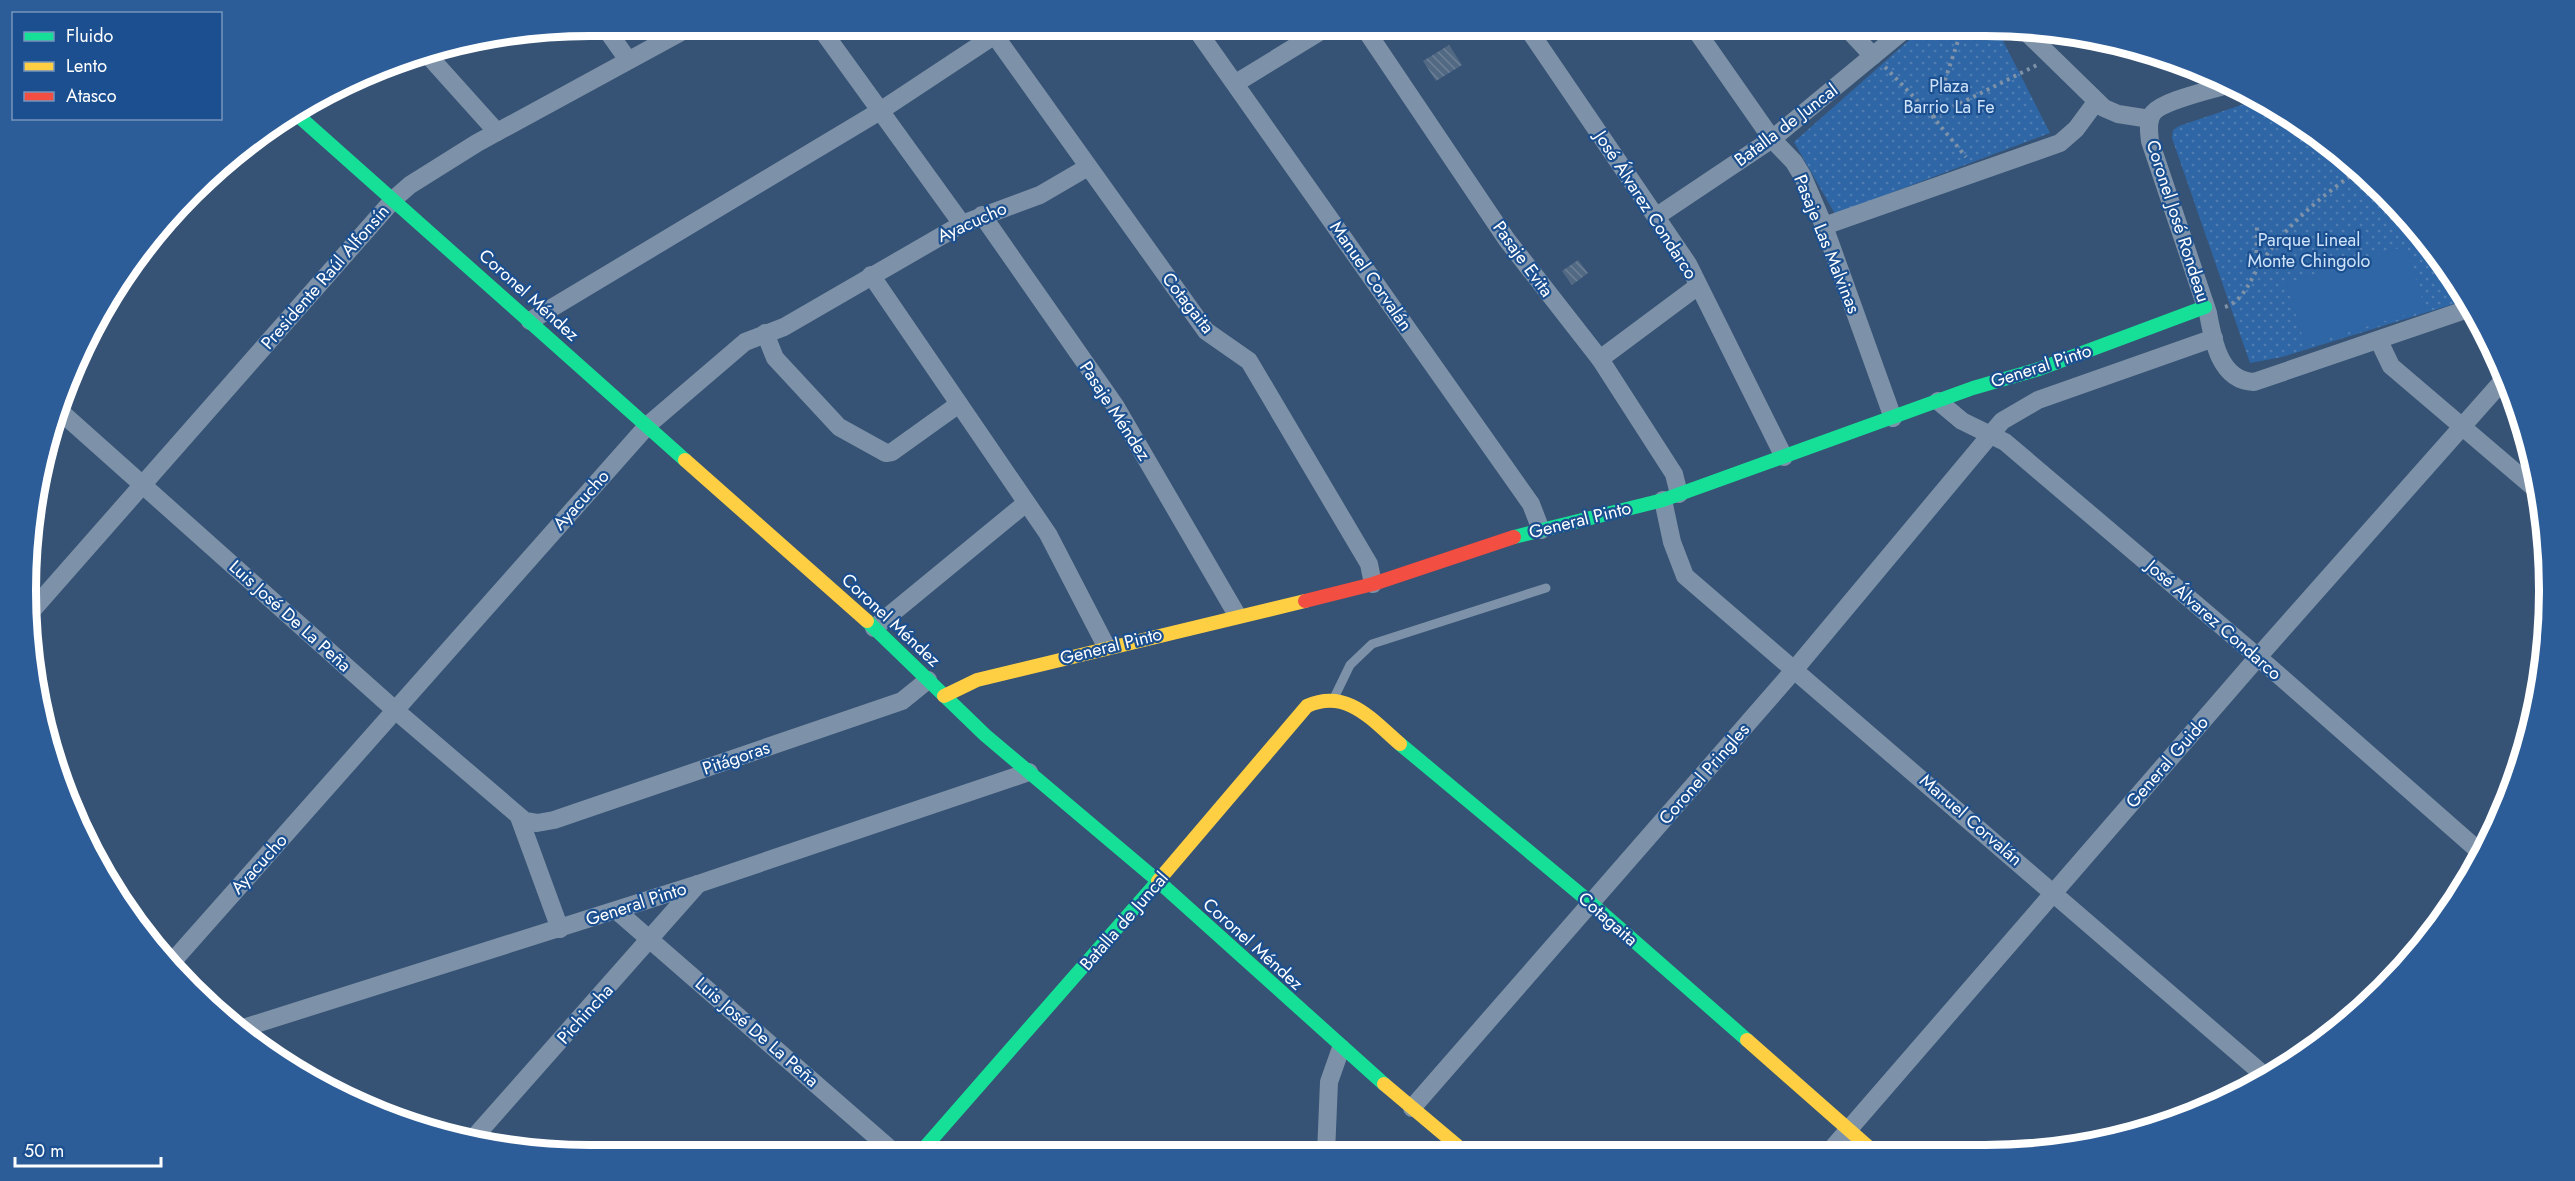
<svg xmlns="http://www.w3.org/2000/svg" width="2575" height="1181" viewBox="0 0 2575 1181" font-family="Jost,sans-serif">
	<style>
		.green { fill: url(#green-dots) }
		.pitch { fill: #2f66a5 }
		.building { fill: url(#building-back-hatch) }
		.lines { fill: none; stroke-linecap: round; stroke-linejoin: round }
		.path { stroke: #7d92a8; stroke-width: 4; stroke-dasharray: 3 4.5; stroke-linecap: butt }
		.lane { stroke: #7d92a8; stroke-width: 9 }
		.street { stroke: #7d92a8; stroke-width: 18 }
		.fast { stroke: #16e098; stroke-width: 14 }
		.slow { stroke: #ffcf43; stroke-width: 14 }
		.jam { stroke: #f24e42; stroke-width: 14 }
		.labels { text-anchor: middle; stroke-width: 4.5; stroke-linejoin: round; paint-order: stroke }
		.park-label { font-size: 18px; fill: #cfe3fa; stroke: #1b4f8f }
		.street-label { font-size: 18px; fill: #fff; stroke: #1b4f8f }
		.rim { fill: none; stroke: #fff; stroke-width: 8 }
	</style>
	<defs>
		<pattern id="green-dots" width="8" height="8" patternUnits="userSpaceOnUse" patternTransform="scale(1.5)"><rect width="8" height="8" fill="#2f66a5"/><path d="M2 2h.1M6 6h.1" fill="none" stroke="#4e7db2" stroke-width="1.8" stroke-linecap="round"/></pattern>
		<pattern id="building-back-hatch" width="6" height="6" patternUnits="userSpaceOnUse" patternTransform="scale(1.5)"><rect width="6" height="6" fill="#526984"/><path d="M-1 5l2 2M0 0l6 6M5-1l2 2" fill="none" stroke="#6c8096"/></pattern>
	</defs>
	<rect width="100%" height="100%" fill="#365274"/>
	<g class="green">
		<path d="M1925,26L1996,27L2050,133L1835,214L1794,142Z"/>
		<path d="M2259,99C2339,142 2423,219 2467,300L2282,357L2250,363L2172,138L2173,130L2179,126Z"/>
	</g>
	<path class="pitch" d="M2406,246L2425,309L2305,345L2286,283Z"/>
	<g class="building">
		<path d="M1449,45L1462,65L1436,81L1423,61Z"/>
		<path d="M1578,260L1588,273L1572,285L1562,271Z"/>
	</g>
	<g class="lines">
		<g class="path">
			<path d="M1885,67L1933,117L1966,157"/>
			<path d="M1933,116L1963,26"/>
			<path d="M1933,117L2037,65"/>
			<path d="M2256,268L2257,225"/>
			<path d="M2451,295L2455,278"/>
			<path d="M2225,307C2243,301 2250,281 2259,266C2284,227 2321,196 2359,170"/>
		</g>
		<path class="lane" d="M1334,698L1350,665L1372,644L1546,588"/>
		<g class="street">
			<path d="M604,26L628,60"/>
			<path d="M819,26L962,224"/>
			<path d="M988,26L1206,331L1249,361L1369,564L1373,584"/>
			<path d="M1194,26L1531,504L1541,530"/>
			<path d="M1363,26L1507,240L1600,359L1674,474L1679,494"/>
			<path d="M1526,26L1688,264L1784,457"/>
			<path d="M1693,26L1772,139L1794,162L1803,177L1824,226L1893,418"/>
			<path d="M1845,26L1873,56"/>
			<path d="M2023,29L2104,108L2118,114L2150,119"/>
			<path d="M426,53L497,132"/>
			<path d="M1236,83L1329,26"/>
			<path d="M2230,84C2213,90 2163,100 2153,113C2147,121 2149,132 2150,141L2208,313C2213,341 2220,381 2254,382L2471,308"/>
			<path d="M982,215L1116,407L1237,615"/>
			<path d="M1657,216L1772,139L1909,26"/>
			<path d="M1824,226L2060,143L2076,129L2096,102"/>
			<path d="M871,275L1048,534L1106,646"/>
			<path d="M530,321L880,111L995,35"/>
			<path d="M765,333L775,358L839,427L886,453L892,452L959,404"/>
			<path d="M2379,341L2391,366L2540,493"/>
			<path d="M1600,359L1698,286"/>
			<path d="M1938,401L1962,421L2005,442L2258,657L2480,852"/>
			<path d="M62,413L395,710L525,821L537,823L554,820L902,701L928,680"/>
			<path d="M1663,500L1672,542L1685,576L2265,1076"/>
			<path d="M28,615L394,199L410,185L477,143L692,26"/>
			<path d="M874,628L1026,503"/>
			<path d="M519,817L560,929"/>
			<path d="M617,911L896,1154"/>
			<path d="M173,961L648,425L745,342L784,327L962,224L1040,195L1088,167"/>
			<path d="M240,1029L698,884L1029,772"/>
			<path d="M1412,1108L1795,669L2002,421L2038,400L2214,338"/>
			<path d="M470,1142L698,884"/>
			<path d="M1830,1151L2258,657L2507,376"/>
			<path d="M1326,1153L1329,1082L1341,1048"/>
		</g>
		<g class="fast">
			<path d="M294,112L685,460"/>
			<path d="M1514,537L1663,500L1973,388L2039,369L2205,307"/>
			<path d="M867,621L985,735L1158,881L1384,1084"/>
			<path d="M1400,744L1592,904L1747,1040"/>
			<path d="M919,1154L1158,881"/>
		</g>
		<g class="slow">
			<path d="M685,460L867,621"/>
			<path d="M944,696L977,680L1305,601"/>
			<path d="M1158,881L1307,706C1347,688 1372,720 1400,744"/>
			<path d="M1747,1040L1873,1151"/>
			<path d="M1384,1084L1466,1153"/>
		</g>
		<path class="jam" d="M1305,601L1373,584L1514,537"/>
	</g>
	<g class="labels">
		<g class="park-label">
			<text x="1949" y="92">Plaza<tspan x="1949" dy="21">Barrio La Fe</tspan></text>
			<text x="2309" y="246">Parque Lineal<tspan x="2309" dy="21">Monte Chingolo</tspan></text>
		</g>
		<g class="street-label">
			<text transform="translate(1786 125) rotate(-37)" y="6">Batalla de Juncal</text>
			<text transform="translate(1646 205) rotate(57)" y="6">José Álvarez Condarco</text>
			<text transform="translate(2178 221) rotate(72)" y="6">Coronel José Rondeau</text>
			<text transform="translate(972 222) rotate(-24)" y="6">Ayacucho</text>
			<text transform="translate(1827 244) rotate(68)" y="6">Pasaje Las Malvinas</text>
			<text transform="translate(1523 259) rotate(54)" y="6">Pasaje Evita</text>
			<text transform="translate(1371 276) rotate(55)" y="6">Manuel Corvalán</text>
			<text transform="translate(325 277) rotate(-49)" y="6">Presidente Raúl Alfonsín</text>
			<text transform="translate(529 295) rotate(42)" y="6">Coronel Méndez</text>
			<text transform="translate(1188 303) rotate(52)" y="6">Cotagaita</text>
			<text transform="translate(2041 366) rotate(-18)" y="6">General Pinto</text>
			<text transform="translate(1115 411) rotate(57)" y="6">Pasaje Méndez</text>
			<text transform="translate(581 500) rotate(-48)" y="6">Ayacucho</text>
			<text transform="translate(1580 520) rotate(-14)" y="6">General Pinto</text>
			<text transform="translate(290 616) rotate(42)" y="6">Luis José De La Peña</text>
			<text transform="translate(891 620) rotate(43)" y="6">Coronel Méndez</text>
			<text transform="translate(2214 620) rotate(41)" y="6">José Álvarez Condarco</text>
			<text transform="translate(1111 646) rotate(-14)" y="6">General Pinto</text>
			<text transform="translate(736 758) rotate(-19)" y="6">Pitágoras</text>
			<text transform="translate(2167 762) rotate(-49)" y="6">General Guido</text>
			<text transform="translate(1704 774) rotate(-49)" y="6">Coronel Pringles</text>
			<text transform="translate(1971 820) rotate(41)" y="6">Manuel Corvalán</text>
			<text transform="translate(259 864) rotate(-48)" y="6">Ayacucho</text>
			<text transform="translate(636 904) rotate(-18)" y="6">General Pinto</text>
			<text transform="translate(1608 919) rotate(41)" y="6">Cotagaita</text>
			<text transform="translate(1124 921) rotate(-49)" y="6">Batalla de Juncal</text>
			<text transform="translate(1253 944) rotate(42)" y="6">Coronel Méndez</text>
			<text transform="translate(585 1014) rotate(-48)" y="6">Pichincha</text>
			<text transform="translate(757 1032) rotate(41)" y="6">Luis José De La Peña</text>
		</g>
	</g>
	<path d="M0 0H2575V1181H0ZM590 36H1985A554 554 0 0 1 2539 590V591A554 554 0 0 1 1985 1145H590A554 554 0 0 1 36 591V590A554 554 0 0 1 590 36Z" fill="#2d5d98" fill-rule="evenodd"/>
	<path class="rim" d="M590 36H1985A554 554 0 0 1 2539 590V591A554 554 0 0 1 1985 1145H590A554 554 0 0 1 36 591V590A554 554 0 0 1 590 36Z"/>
	<rect x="12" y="12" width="210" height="108" fill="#1b4f8f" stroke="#7695bc" stroke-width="1.5"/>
	<rect x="24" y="32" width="30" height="9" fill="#16e098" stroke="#7695bc" stroke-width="1.5"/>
	<text x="66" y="42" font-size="18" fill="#ffffff">Fluido</text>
	<rect x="24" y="62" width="30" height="9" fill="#ffcf43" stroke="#7695bc" stroke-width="1.5"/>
	<text x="66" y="72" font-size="18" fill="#ffffff">Lento</text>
	<rect x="24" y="92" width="30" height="9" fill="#f24e42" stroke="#7695bc" stroke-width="1.5"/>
	<text x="66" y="102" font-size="18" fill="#ffffff">Atasco</text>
	<path d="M15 1157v9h146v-9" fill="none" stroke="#ffffff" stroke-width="3"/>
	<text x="24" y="1157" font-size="18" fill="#ffffff" stroke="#1b4f8f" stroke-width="4.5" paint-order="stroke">50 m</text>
</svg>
